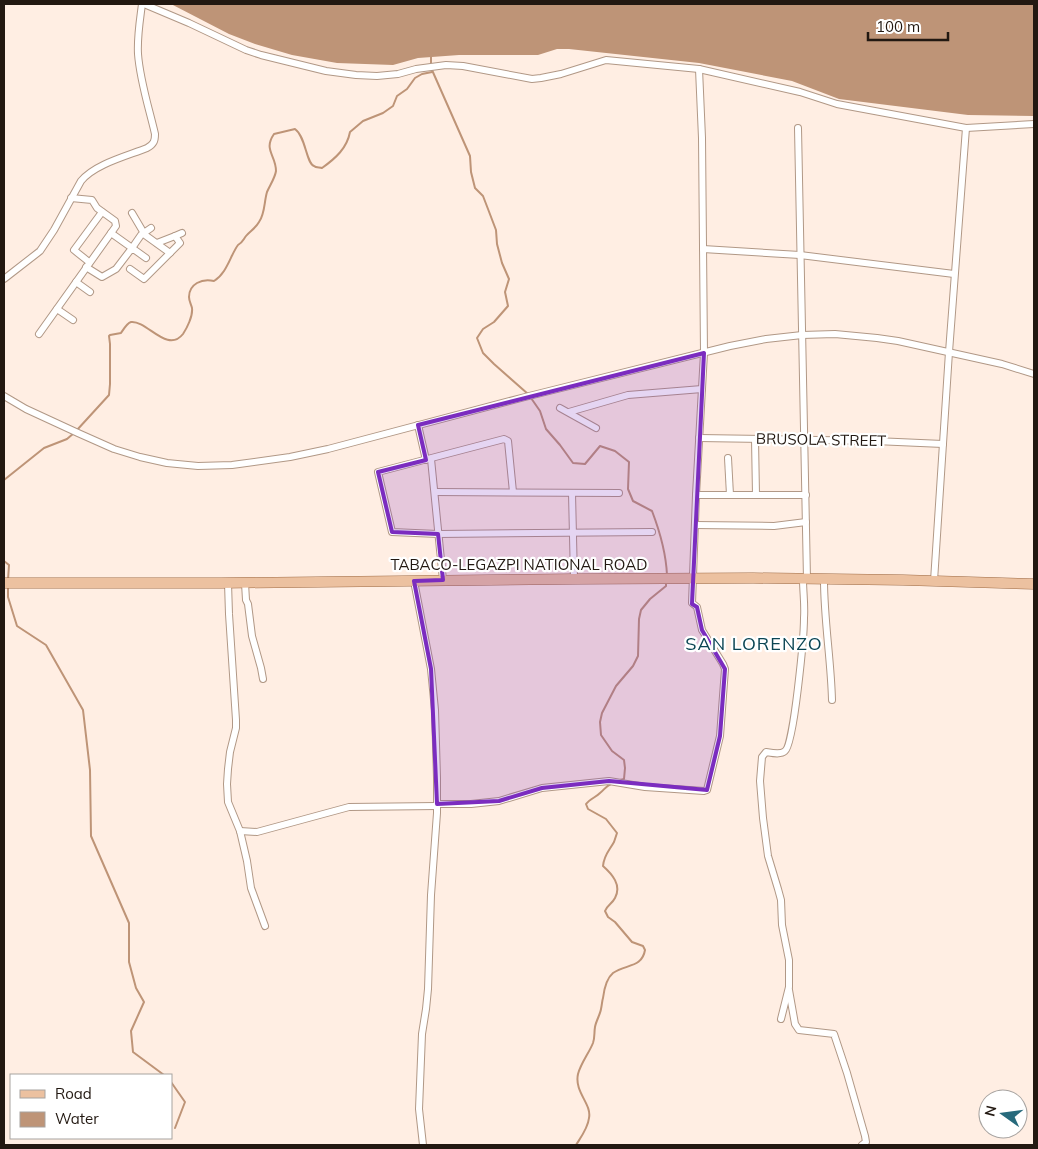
<svg xmlns="http://www.w3.org/2000/svg" width="1038" height="1149" viewBox="0 0 1038 1149" font-family="Mulish,sans-serif">
	<style>
		.water { fill: #be9477 }
		.lines { fill: none; stroke-linecap: round; stroke-linejoin: round }
		.stream { stroke: #be9477; stroke-width: 2 }
		.minor-casing { stroke: #b19886; stroke-width: 8 }
		.primary-casing { stroke: #9e6b45; stroke-width: 11 }
		.minor { stroke: #fff; stroke-width: 6 }
		.primary { stroke: #ecc1a0; stroke-width: 10 }
		.marked { fill: #7b2cbf; fill-opacity: 0.2; stroke: #7b2cbf; stroke-width: 4; stroke-linejoin: round }
		.labels { text-anchor: middle; stroke-width: 4.5; stroke-linejoin: round; paint-order: stroke }
		.street-label { font-size: 15px; fill: #221811; stroke: #fff }
		.quarter-label { font-size: 18px; letter-spacing: 1px; fill: #0b4553; stroke: #fff }
	</style>
	<rect width="100%" height="100%" fill="#ffeee3"/>
	<path class="water" d="M171,4H1034V116L968,115L839,99L792,81L699,63L569,49H557L538,55H459L418,58L393,65L337,63L292,55L255,44L229,34Z"/>
	<g class="lines">
		<g class="stream">
			<path d="M431,57V65"/>
			<path d="M432,70L470,156L471,172L475,188L483,196L488,209L496,230L497,244L502,263L509,279L505,292L508,306L494,322L483,329L477,338L483,353L494,364L528,394"/>
			<path d="M531,398L540,411L546,429L560,445L573,463L585,464L600,446L615,451L629,462L628,489L633,501L652,511C660,532 666,553 667,575"/>
			<path d="M77,430L109,395L110,384V344L109,336L110,335L121,333C123,330 127,323 131,322C147,320 167,354 183,334C187,328 193,316 192,308C191,304 189,301 189,297C189,284 202,278 214,281C227,273 230,256 238,245C243,242 243,240 246,236C250,231 255,229 259,222C265,214 264,202 267,192C270,185 275,178 276,171C276,155 263,150 274,134L295,129C306,137 306,163 314,166C316,168 320,167 322,168C336,158 347,148 350,132L363,121L383,113L393,106L397,96L407,89L415,78L422,74L432,72"/>
			<path d="M4,480L44,448L67,439L74,433"/>
			<path d="M4,561L9,565L8,580"/>
			<path d="M8,587V597L17,626L46,645L83,710L90,770L91,836L129,923V962L136,988L144,1002L131,1031L133,1052L164,1075"/>
			<path d="M620,780L624,779L625,768L624,760L612,751L601,735L600,722L602,713L616,686L633,666L638,656L639,619L641,610L650,599L666,586V582"/>
			<path d="M171,1082L185,1102L175,1128"/>
			<path d="M576,1145C581,1137 588,1128 589,1118C592,1104 574,1092 578,1074C581,1063 589,1053 593,1043C595,1037 594,1033 595,1027C596,1021 600,1015 601,1009C602,1005 602,1001 603,998C604,990 607,978 613,973C626,964 642,968 645,950L643,946L632,942L615,922L608,917L605,911C607,905 612,904 615,898C622,885 612,874 603,866C604,855 609,851 614,842C615,839 616,836 617,833L606,819L588,809L586,804C590,799 596,797 600,793C605,789 606,786 611,784"/>
		</g>
		<defs>
			<g id="minor">
				<path d="M144,4L189,23L246,50L261,55L326,71L356,75L377,76L398,74L416,69L446,65L463,66L532,79L541,78L561,74L606,60L699,69L800,92L837,104L966,128L1034,124"/>
				<path d="M798,128L807,579"/>
				<path d="M111,233L132,248L141,235L151,228"/>
				<path d="M175,236L182,233"/>
				<path d="M157,243L175,236L180,243L170,253"/>
				<path d="M703,249L800,255L954,274"/>
				<path d="M89,262L74,250L102,212"/>
				<path d="M86,267L102,277L116,269L132,248L146,258"/>
				<path d="M130,269L144,279L170,253L145,235L132,213"/>
				<path d="M4,279L40,251L54,230L81,181C95,164 127,156 147,148C154,144 155,141 155,134C149,108 140,81 138,54C137,37 140,20 142,4"/>
				<path d="M76,282L90,292"/>
				<path d="M57,309L73,320"/>
				<path d="M39,334L116,226L115,221L97,208L92,200L71,198"/>
				<path d="M4,396L26,409L78,433L114,449L140,457L167,463L198,466L232,465L290,457L328,449L525,397L730,346L766,339L802,335L835,334L877,338L898,341L1002,364L1034,374"/>
				<path d="M560,408L596,428"/>
				<path d="M569,412L628,395L702,389"/>
				<path d="M418,425L426,460"/>
				<path d="M699,438L875,441L943,444"/>
				<path d="M755,439L756,495"/>
				<path d="M728,458L730,495"/>
				<path d="M431,459L443,580"/>
				<path d="M435,492L619,493"/>
				<path d="M513,492L508,441L504,439L378,472L392,532L438,534L652,532"/>
				<path d="M572,493L574,579"/>
				<path d="M696,495H806"/>
				<path d="M695,525L774,526L806,522"/>
				<path d="M824,580C824,620 831,660 832,700"/>
				<path d="M414,581L431,669L435,710L437,778V813L431,895L428,989L426,1009L422,1034L419,1109L423,1145"/>
				<path d="M934,581L949,352L966,128"/>
				<path d="M228,583L229,614L236,720V728L230,752L228,769L227,784L228,802L240,831L247,861L251,888L265,926"/>
				<path d="M245,583L246,600L248,604L252,636L261,668L263,679"/>
				<path d="M437,804H471L499,801L542,788L609,781L645,787L704,791L707,790L720,736L725,669L723,664L702,630L697,607L692,603L696,495L704,353L702,138L699,69"/>
				<path d="M240,831L257,832L349,807L437,806"/>
				<path d="M789,990L795,1024L799,1030L834,1034L847,1073L865,1136L866,1142L862,1145"/>
				<path d="M781,1019L789,987V960L782,925L781,900L778,889L768,856L763,818L760,781L762,757L766,752C772,753 781,755 785,751C794,745 804,635 804,618C805,605 803,592 803,579"/>
			</g>
			<path id="primary" d="M4,583H221L574,579L753,578L903,580L1034,584"/>
		</defs>
		<use href="#minor" class="minor-casing"/>
		<use href="#primary" class="primary-casing"/>
		<use href="#minor" class="minor"/>
		<use href="#primary" class="primary"/>
	</g>
	<path class="marked" d="M704,353L692,604L697,607L702,630L725,669L720,736L707,790L609,781L542,788L499,801L437,804L431,669L414,581L443,580L438,534L392,532L378,472L426,460L418,425Z"/>
	<g class="labels">
		<g class="street-label">
			<text transform="translate(821 440) rotate(1)" y="5">BRUSOLA STREET</text>
			<text x="519" y="570">TABACO-LEGAZPI NATIONAL ROAD</text>
		</g>
		<g class="quarter-label">
			<text x="754" y="650">SAN LORENZO</text>
		</g>
	</g>
	<rect width="1038" height="1149" fill="none" stroke="#221811" stroke-width="10"/>
	<rect x="10" y="1074" width="162" height="65" fill="#ffffff" stroke="#a7a3a0"/>
	<rect x="20" y="1090" width="25" height="8" fill="#ecc1a0" stroke="#a7a3a0"/>
	<text x="55" y="1099" font-size="15" fill="#221811">Road</text>
	<rect x="20" y="1112" width="25" height="15" fill="#be9477" stroke="#a7a3a0"/>
	<text x="55" y="1124" font-size="15" fill="#221811">Water</text>
	<g transform="translate(1003 1114) rotate(284)"><circle r="24" fill="#ffffff" stroke="#a7a3a0"/>
	<path d="M0-4L9 19L0 12L-9 19Z" fill="#276a7c"/>
	<text y="-8" font-size="14" font-weight="bold" text-anchor="middle" fill="#221811">N</text>
	</g>
	<path d="M868 32v8h80v-8" fill="none" stroke="#221811" stroke-width="2.5"/>
	<text x="876" y="32" font-size="15" fill="#221811" stroke="#ffffff" stroke-width="4" paint-order="stroke">100 m</text>
</svg>
